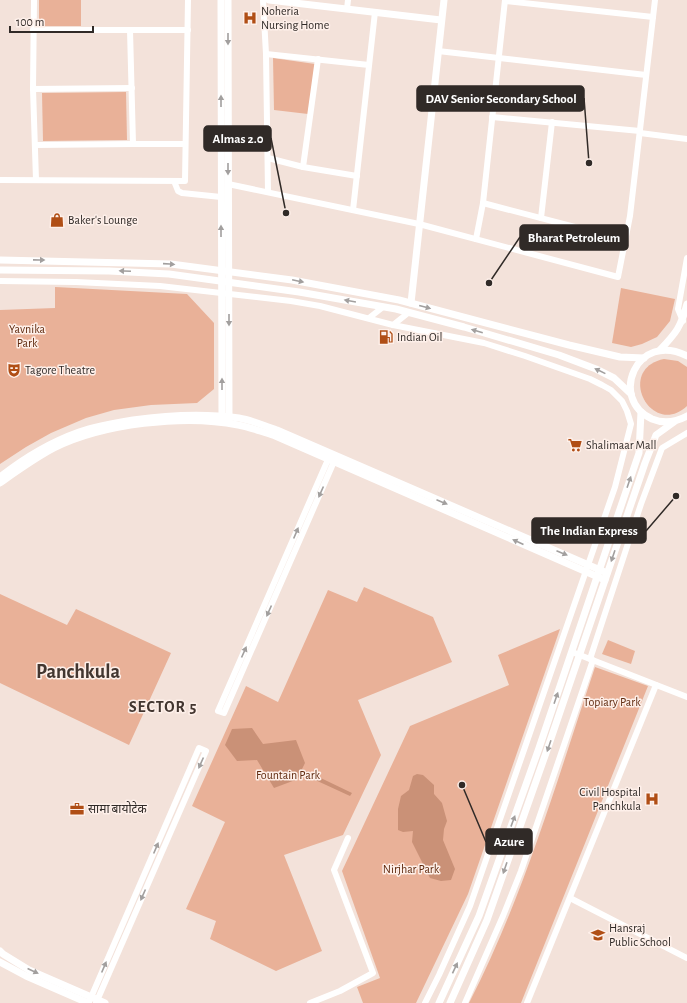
<svg xmlns="http://www.w3.org/2000/svg" width="687" height="1003" viewBox="0 0 687 1003" font-family="'Alegreya Sans','Noto Sans Devanagari',sans-serif">
	<style>
		.green { fill: #e9b198 }
		.water { fill: #ca9177 }
		.lines { fill: none; stroke-linecap: round; stroke-linejoin: round }
		.minor { stroke: #fff; stroke-width: 6 }
		.tertiary { stroke: #fff; stroke-width: 7 }
		.oneway { fill: #a29f9e }
		.labels { text-anchor: middle; stroke-width: 3; stroke-linejoin: round; paint-order: stroke }
		.poi-label { font-size: 12px; fill: #302a27; stroke: #fef0ea; text-anchor: start }
		.park-label { font-size: 12px; fill: #5f290d; stroke: #fef0ea }
		.district-label { font-size: 16px; font-weight: bold; letter-spacing: 1px; fill: #433630; stroke: #fef0ea }
		.town-label { font-size: 20px; font-weight: bold; fill: #433630; stroke: #fef0ea }
		.leader { fill: none; stroke: #302a27; stroke-width: 1.5 }
		.callout-dot { fill: #302a27; stroke: #fef0ea; stroke-width: 1.5 }
		.callout { fill: #302a27; stroke: #302a27; stroke-width: 1.5 }
		.callout-label { font-size: 13px; text-anchor: middle; font-weight: bold; fill: #fff }
	</style>
	<rect width="100%" height="100%" fill="#f3e2da"/>
	<g class="green">
		<rect x="39" y="0" width="42" height="26"/>
		<path d="M273,58L315,64L308,114L274,110Z"/>
		<path d="M126,92L127,140L43,141L42,93Z"/>
		<path d="M55,287L187,294L214,323V389L197,403L151,405L114,410L86,418L51,433L26,447L0,464V310L55,308Z"/>
		<path d="M621,288L675,299L670,321L657,337L642,344L631,347L612,343Z"/>
		<path d="M664,359L678,361L687,367V406C651,439 615,369 664,359Z"/>
		<path d="M364,587L433,617L452,662L358,700L381,755L343,835L284,855L322,951L276,971L210,939L216,921L186,909L225,822L192,806L246,686L278,702L328,590L357,602Z"/>
		<path d="M0,594L67,625L76,609L171,653L129,745L0,683Z"/>
		<path d="M560,629L468,894L416,1003H363L357,987L380,978L342,871L410,726L509,685L498,655Z"/>
		<path d="M608,640L635,651L631,664L602,654Z"/>
		<path d="M595,667L648,686L521,1003H469C524,896 557,780 595,667Z"/>
	</g>
	<g class="water">
		<path d="M252,728L263,744L296,740L305,763L302,769L352,793L350,796L300,773L298,779L274,788L257,760L237,761L225,745L232,729Z"/>
		<path d="M417,774L423,775L434,785V794L442,803L447,821L444,829L443,840L455,869L451,880L441,881L430,878L412,842L413,831L403,832L398,830V809L401,796L409,790L413,776Z"/>
	</g>
	<g class="lines">
		<g class="minor">
			<path d="M34,0L33,89L36,180"/>
			<path d="M263,0L266,54L268,192"/>
			<path d="M505,1L653,17"/>
			<path d="M347,9L348,0"/>
			<path d="M33,30H188"/>
			<path d="M130,30L133,144"/>
			<path d="M438,51L646,75"/>
			<path d="M266,54L369,65"/>
			<path d="M33,89L132,88"/>
			<path d="M492,117L640,131"/>
			<path d="M640,133L687,139"/>
			<path d="M35,145L133,144H185"/>
			<path d="M268,158L303,167L357,176"/>
			<path d="M303,167L318,59"/>
			<path d="M0,180L185,181L188,0"/>
			<path d="M174,181L178,191L182,193L221,197"/>
			<path d="M228,184L419,224L618,277L630,216L655,0"/>
			<path d="M483,203L625,240"/>
			<path d="M353,210L375,12"/>
			<path d="M541,218L552,122"/>
			<path d="M476,239L483,203L505,0"/>
			<path d="M0,281L76,282L160,286L291,301L320,306L393,325L484,343L525,356L590,379L602,385L611,390L622,401L627,411L631,424L615,487L470,906L439,975L425,1003"/>
			<path d="M369,318L383,307"/>
			<path d="M683,321L678,309L687,258"/>
			<path d="M393,325L408,313"/>
			<path d="M330,455L218,711L224,713L336,457"/>
			<path d="M572,652L687,697"/>
			<path d="M590,659L641,504L662,448L687,433"/>
			<path d="M570,898L687,958"/>
			<path d="M89,1002L199,748L206,751L96,1003"/>
			<path d="M310,1003L340,991L373,973L334,870L348,838"/>
			<path d="M465,1003L503,916L521,871L593,660"/>
			<path d="M527,1003L656,685"/>
		</g>
		<g class="tertiary">
			<path d="M221,0L222,421"/>
			<path d="M228,0L229,421"/>
			<path d="M269,0L441,20"/>
			<path d="M0,260L171,264L292,280L399,300L569,345L620,357L644,358"/>
			<path d="M0,270L109,271L169,274L299,292L396,309L464,327L559,355L596,369L614,378L631,394"/>
			<path d="M411,303L444,0"/>
			<path d="M660,350C676,333 681,327 687,304"/>
			<path d="M687,356C637,330 608,399 652,419C664,424 676,422 687,416"/>
			<path d="M0,477C24,458 51,442 79,432C97,426 115,423 133,420C168,415 203,413 239,418C252,420 264,426 277,430L607,573"/>
			<path d="M0,483C17,471 35,458 54,448C102,424 184,414 238,425C250,427 262,432 273,435L605,580"/>
			<path d="M0,951L3,954L29,970L105,1003"/>
			<path d="M0,962L26,976L88,1003"/>
			<path d="M439,1003L479,916L539,748L639,453L641,412"/>
			<path d="M450,1003L487,920L546,753L645,463L656,435L674,422"/>
		</g>
	</g>
	<defs><path id="oneway-solid" d="M-6-.8H1V-3.2L6.5 0L1 3.2V.8H-6Z"/></defs>
	<g class="oneway">
		<use href="#oneway-solid" transform="translate(228 39) rotate(90)"/>
		<use href="#oneway-solid" transform="translate(221 101) rotate(-90)"/>
		<use href="#oneway-solid" transform="translate(228 169) rotate(90)"/>
		<use href="#oneway-solid" transform="translate(221 231) rotate(-90)"/>
		<use href="#oneway-solid" transform="translate(39 260) rotate(1)"/>
		<use href="#oneway-solid" transform="translate(169 264) rotate(4)"/>
		<use href="#oneway-solid" transform="translate(125 271) rotate(-177)"/>
		<use href="#oneway-solid" transform="translate(298 281) rotate(12)"/>
		<use href="#oneway-solid" transform="translate(350 301) rotate(-170)"/>
		<use href="#oneway-solid" transform="translate(425 307) rotate(15)"/>
		<use href="#oneway-solid" transform="translate(229 320) rotate(90)"/>
		<use href="#oneway-solid" transform="translate(477 331) rotate(-164)"/>
		<use href="#oneway-solid" transform="translate(600 371) rotate(-154)"/>
		<use href="#oneway-solid" transform="translate(222 384) rotate(-90)"/>
		<use href="#oneway-solid" transform="translate(629 482) rotate(-71)"/>
		<use href="#oneway-solid" transform="translate(321 492) rotate(114)"/>
		<use href="#oneway-solid" transform="translate(442 502) rotate(23)"/>
		<use href="#oneway-solid" transform="translate(296 533) rotate(-67)"/>
		<use href="#oneway-solid" transform="translate(518 542) rotate(-156)"/>
		<use href="#oneway-solid" transform="translate(562 553) rotate(23)"/>
		<use href="#oneway-solid" transform="translate(613 556) rotate(109)"/>
		<use href="#oneway-solid" transform="translate(269 611) rotate(114)"/>
		<use href="#oneway-solid" transform="translate(244 652) rotate(-66)"/>
		<use href="#oneway-solid" transform="translate(556 698) rotate(-71)"/>
		<use href="#oneway-solid" transform="translate(549 746) rotate(109)"/>
		<use href="#oneway-solid" transform="translate(201 763) rotate(114)"/>
		<use href="#oneway-solid" transform="translate(513 821) rotate(-70)"/>
		<use href="#oneway-solid" transform="translate(156 848) rotate(-67)"/>
		<use href="#oneway-solid" transform="translate(505 868) rotate(109)"/>
		<use href="#oneway-solid" transform="translate(143 895) rotate(114)"/>
		<use href="#oneway-solid" transform="translate(104 967) rotate(-67)"/>
		<use href="#oneway-solid" transform="translate(455 968) rotate(-65)"/>
		<use href="#oneway-solid" transform="translate(33 971) rotate(25)"/>
	</g>
	<defs>
		<symbol id="hospital-bare" viewBox="-9 -9 18 18"><path d="M-5-5h3v3.5h4V-5h3V5h-3V1.5h-4V5h-3Z" fill="#b04e15" stroke="#fef0ea" stroke-width="2.5" paint-order="stroke"/></symbol>
		<symbol id="shop-bare" viewBox="-9 -9 18 18"><path d="M-5-2.5h2.3a2.7 3.5 0 0 1 5.4 0H5L5.5 6h-11ZM-1.5-2.5h3a1.5 2.3 0 0 0-3 0Z" fill="#b04e15" stroke="#fef0ea" stroke-width="2.5" paint-order="stroke"/></symbol>
		<symbol id="fuel-bare" viewBox="-9 -9 18 18"><path d="M-5.5-6h7V0h2V4h1.3V-2.5L3-4.5l.8-.8L6-3V5H2.5V1h-1V6h-7ZM-4.2-4.7v3.2H.2V-4.7Z" fill="#b04e15" stroke="#fef0ea" stroke-width="2.5" paint-order="stroke"/></symbol>
		<symbol id="theatre-bare" viewBox="-9 -9 18 18"><path d="M-5-5.5Q0-4 5-5.5V0Q5 5 0 6Q-5 5-5 0ZM-3.3-2.5H-1v1.5H-3.3ZM1-2.5H3.3v1.5H1ZM-2.8 1Q0 5.5 2.8 1Z" fill="#b04e15" stroke="#fef0ea" stroke-width="2.5" paint-order="stroke"/></symbol>
		<symbol id="supermarket-bare" viewBox="-9 -9 18 18"><path d="M-6-5.5h2.5l.6 2H6L4.5 2H-2.5L-4.4-4H-6ZM-1.5 3.2a1.3 1.3 0 1 0 .1 0ZM3 3.2a1.3 1.3 0 1 0 .1 0Z" fill="#b04e15" stroke="#fef0ea" stroke-width="2.5" paint-order="stroke"/></symbol>
		<symbol id="office-bare" viewBox="-9 -9 18 18"><path d="M-6-3h4V-5.5h4V-3h4V5H-6ZM-1-4.5V-3h2v-1.5ZM-6 0V1H6V0Z" fill="#b04e15" stroke="#fef0ea" stroke-width="2.5" paint-order="stroke"/></symbol>
		<symbol id="school-bare" viewBox="-9 -9 18 18"><path d="M0-5L7-2L0 1L-7-2ZM-4 1L0 2.5L4 1V4Q0 6-4 4Z" fill="#b04e15" stroke="#fef0ea" stroke-width="2.5" paint-order="stroke"/></symbol>
	</defs>
	<g fill-rule="evenodd">
		<use href="#hospital-bare" x="240" y="8" width="20" height="20"/>
		<use href="#shop-bare" x="47" y="210" width="20" height="20"/>
		<use href="#fuel-bare" x="376" y="327" width="20" height="20"/>
		<use href="#theatre-bare" x="4" y="360" width="20" height="20"/>
		<use href="#supermarket-bare" x="565" y="435" width="20" height="20"/>
		<use href="#hospital-bare" x="642" y="789" width="20" height="20"/>
		<use href="#office-bare" x="67" y="799" width="20" height="20"/>
		<use href="#school-bare" x="588" y="925" width="20" height="20"/>
	</g>
	<g class="labels">
		<g class="poi-label">
			<text x="261" y="15">Noheria<tspan x="261" dy="14">Nursing Home</tspan></text>
			<text x="68" y="224">Baker's Lounge</text>
			<text x="397" y="341">Indian Oil</text>
			<text x="25" y="374">Tagore Theatre</text>
			<text x="586" y="449">Shalimaar Mall</text>
			<text x="641" y="796" text-anchor="end">Civil Hospital<tspan x="641" dy="14">Panchkula</tspan></text>
			<text x="88" y="813">सामा बायोटेक</text>
			<text x="609" y="932">Hansraj<tspan x="609" dy="14">Public School</tspan></text>
		</g>
		<g class="park-label">
			<text x="27" y="333">Yavnika<tspan x="27" dy="14">Park</tspan></text>
			<text x="612" y="706">Topiary Park</text>
			<text x="288" y="779">Fountain Park</text>
			<text x="411" y="873">Nirjhar Park</text>
		</g>
		<g class="district-label">
			<text x="163" y="712">SECTOR 5</text>
		</g>
		<g class="town-label">
			<text x="78" y="678">Panchkula</text>
		</g>
	</g>
	<path class="leader" d="M589 163L584 98M286 213L271 138M489 283L520 237M676 496L646 531M462 785L486 842"/>
	<g class="callout-dot">
		<circle cx="589" cy="163" r="4"/>
		<circle cx="286" cy="213" r="4"/>
		<circle cx="489" cy="283" r="4"/>
		<circle cx="676" cy="496" r="4"/>
		<circle cx="462" cy="785" r="4"/>
	</g>
	<g class="callout">
		<rect x="417" y="86" width="167" height="25" rx="4"/>
		<rect x="204" y="126" width="67" height="25" rx="4"/>
		<rect x="520" y="225" width="108" height="25" rx="4"/>
		<rect x="532" y="518" width="114" height="25" rx="4"/>
		<rect x="486" y="829" width="46" height="25" rx="4"/>
	</g>
	<g class="callout-label">
		<text x="501" y="103">DAV Senior Secondary School</text>
		<text x="238" y="143">Almas 2.0</text>
		<text x="574" y="242">Bharat Petroleum</text>
		<text x="589" y="535">The Indian Express</text>
		<text x="509" y="846">Azure</text>
	</g>
	<path d="M10 26v6h83v-6" fill="none" stroke="#302a27" stroke-width="2"/>
	<text x="16" y="26" font-size="12" fill="#302a27" stroke="#fef0ea" stroke-width="3" paint-order="stroke">100 m</text>
</svg>
